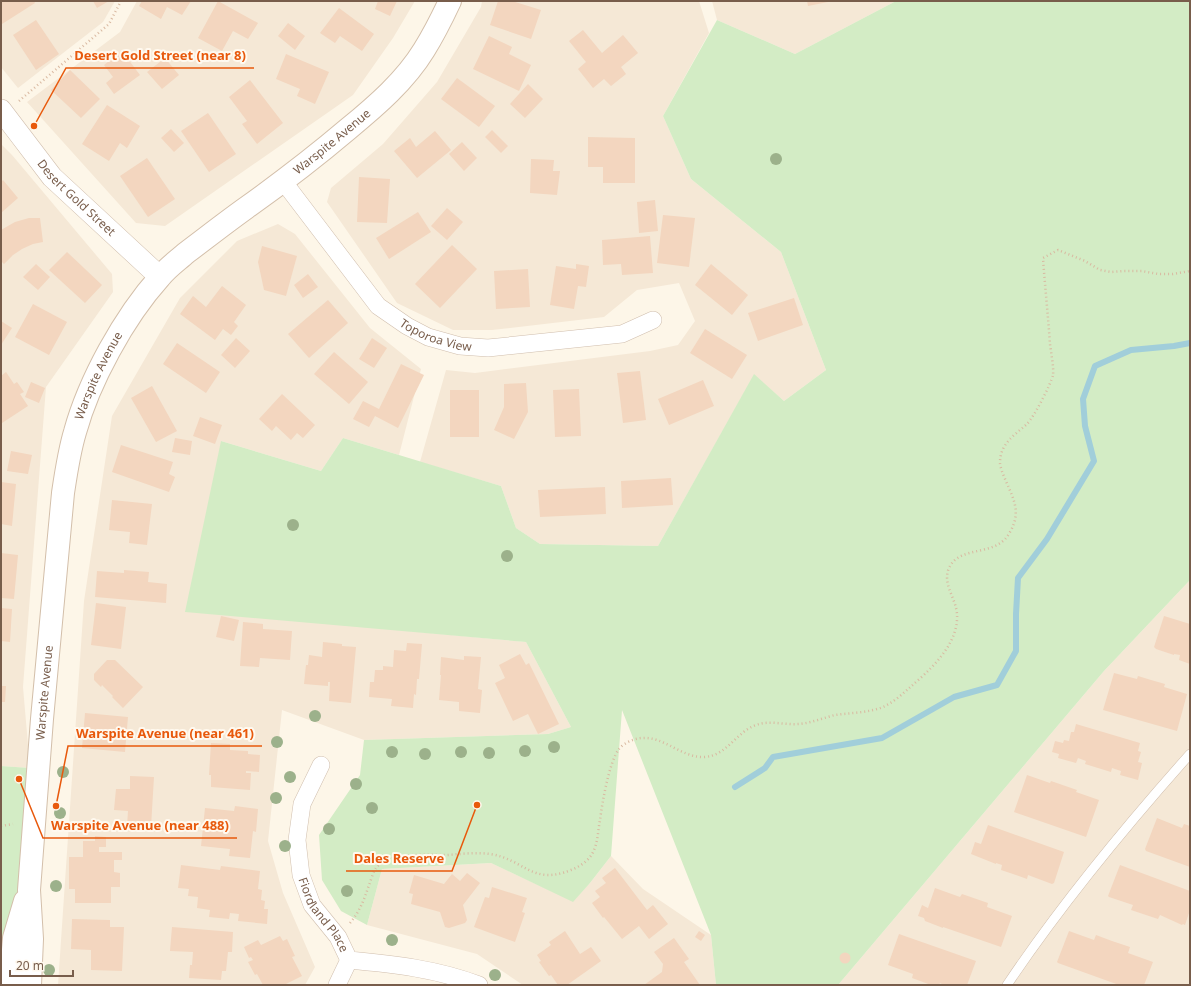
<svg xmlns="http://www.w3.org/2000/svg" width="1191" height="986" viewBox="0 0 1191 986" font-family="'Noto Sans',sans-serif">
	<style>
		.residential { fill: #f5e8d6 }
		.green { fill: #d3ecc5 }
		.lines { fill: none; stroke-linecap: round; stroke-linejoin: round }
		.stream { stroke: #a1ceda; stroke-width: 6 }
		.building { fill: #f3d6bf }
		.service-casing { stroke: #d0bead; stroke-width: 10 }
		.minor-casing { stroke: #d0bead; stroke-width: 18 }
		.tertiary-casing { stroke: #d0bead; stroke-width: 22 }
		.secondary-casing { stroke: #d3bfaa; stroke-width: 24 }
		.path { stroke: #d9b9a1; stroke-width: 2.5; stroke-dasharray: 1 3; stroke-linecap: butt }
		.service { stroke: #fff; stroke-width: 9 }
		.minor { stroke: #fff; stroke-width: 17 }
		.tertiary { stroke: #fff; stroke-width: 21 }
		.secondary { stroke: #fff; stroke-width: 22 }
		.tree { fill: #9cb18b }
		.labels { text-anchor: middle; stroke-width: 4; stroke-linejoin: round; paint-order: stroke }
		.street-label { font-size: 12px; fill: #785d4b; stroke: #fff9ef }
		.leader { fill: none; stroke: #e8590c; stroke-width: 1.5 }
		.callout-dot { fill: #e8590c; stroke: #fff9ef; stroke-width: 1.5 }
		.callout-label { font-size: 13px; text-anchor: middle; font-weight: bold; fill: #e8590c; stroke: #fff9ef; stroke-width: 4; stroke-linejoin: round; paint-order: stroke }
	</style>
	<rect width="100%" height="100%" fill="#fdf6e8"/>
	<g class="residential">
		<path d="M1,1H115L103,22L18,88L1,67Z"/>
		<path d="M137,1H415L393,38L353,95L165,226L136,223L27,102L120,32Z"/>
		<path d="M482,1H699L709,33L663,116L691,179L781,252L826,370L784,401L754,375L658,546L540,544L516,528L501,486L420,462L446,370L475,373L650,351L678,345L695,321L679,283L637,290L604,317L492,330H453L397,303L327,202L331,188L383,144L437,82L481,7Z"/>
		<path d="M712,1H896L795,54L717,20Z"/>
		<path d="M1,144L12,155L112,274L113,292L46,387L23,687L30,768L1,766Z"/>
		<path d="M278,224L295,234L370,328L421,369L399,455L343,438L321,471L221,441L302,621L526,642L571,727L548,734L364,740L282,710L268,841L283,893L315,967L305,985H58L84,601L112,416L180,298L237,241Z"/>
		<path d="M1190,580V985H838L1104,671Z"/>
		<path d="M611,856L643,889L711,935L716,985H523L477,954L367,925L382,869L491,863L573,901L590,883Z"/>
	</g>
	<g class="green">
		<path d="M896,1H1190V580L1104,671L838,985H716L711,935L622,710L611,856L590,883L573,902L491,863L382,869L367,925L341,911L322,880L319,835L360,775L364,740L548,734L571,727L526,642L185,612L221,441L321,471L343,438L501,486L516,528L540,544L658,546L754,374L784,401L826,370L781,252L691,179L663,116L717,20L795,54Z"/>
		<path d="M1,766L30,768L21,985H1Z"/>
	</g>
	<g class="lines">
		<path class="stream" d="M735,787L765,768L773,757L882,738L954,697L997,685L1016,651V614L1018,578L1047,539L1094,461L1085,426L1083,399L1095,366L1131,350L1174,346L1190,343"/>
	</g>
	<g class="building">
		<path d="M1,1H34L35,3L2,24L1,22Z"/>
		<path d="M93,1H109L97,8Z"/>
		<path d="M142,1H191L182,15L167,7L161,19L139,6Z"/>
		<path d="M218,1L258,23L248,39L233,31L222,51L198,38Z"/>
		<path d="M378,1H397L390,16L375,9Z"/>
		<path d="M498,1H512L541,10L531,39L490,25Z"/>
		<path d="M807,1H828V2L808,6Z"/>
		<path d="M339,8L374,34L362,51L340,36L335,43L320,33Z"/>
		<path d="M36,20L59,54L36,70L13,35Z"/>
		<path d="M288,23L305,36L295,50L278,36Z"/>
		<path d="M583,30L602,53L623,35L638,53L621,67L626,74L611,86L604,79L593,88L578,69L586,62L569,41Z"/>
		<path d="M489,36L512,47L509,54L531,65L519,91L473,69Z"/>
		<path d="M122,51L140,75L114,94L106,83L113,77L104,65Z"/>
		<path d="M286,54L329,72L315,104L297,96L300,89L276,79Z"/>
		<path d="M165,58L179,75L162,89L147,72Z"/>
		<path d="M70,70L100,99L81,118L51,90Z"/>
		<path d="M457,78L495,106L479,127L441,99Z"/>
		<path d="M250,80L283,123L257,144L242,124L247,121L229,97Z"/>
		<path d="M528,84L543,99L525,118L510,104Z"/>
		<path d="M107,105L140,126L127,148L120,143L109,161L82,144Z"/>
		<path d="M208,113L236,154L209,172L181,131Z"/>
		<path d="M171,129L184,143L174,152L161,138Z"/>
		<path d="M492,130L508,146L501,153L485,137Z"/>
		<path d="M435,131L451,150L417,178L394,151L410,138L416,147Z"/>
		<path d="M588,137L635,138V183H603V167H588Z"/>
		<path d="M462,142L477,158L464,171L449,154Z"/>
		<path d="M147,158L175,199L148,217L120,176Z"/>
		<path d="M531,159L554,160L553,171H560L557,195L530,193Z"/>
		<path d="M359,177L390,179L387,223L357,222Z"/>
		<path d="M3,180L18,198L1,213V182Z"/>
		<path d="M655,200L658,231L639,233L637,202Z"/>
		<path d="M447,208L463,222L447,240L431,226Z"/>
		<path d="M418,212L431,232L389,259L376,238Z"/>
		<path d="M663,215L695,218L689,267L657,263Z"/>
		<path d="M29,218H40L43,242L33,244L22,249L13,255L4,264L1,261V230L15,222Z"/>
		<path d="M650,236L653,273L622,275L621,264L603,265L602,240Z"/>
		<path d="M452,245L477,269L440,308L415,284Z"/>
		<path d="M262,246L297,256L286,296L264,290L258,262Z"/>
		<path d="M67,252L102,285L85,303L49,270Z"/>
		<path d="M36,264L50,277L38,290L23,277Z"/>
		<path d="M576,264L589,266L586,287L578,286L574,309L550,305L556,266L576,269Z"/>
		<path d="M711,264L748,295L732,315L695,285Z"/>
		<path d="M528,269L530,307L496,309L494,271Z"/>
		<path d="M308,274L318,287L303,298L294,285Z"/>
		<path d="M222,286L246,305L234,322L238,326L231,335L223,329L215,340L180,314L193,296L206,307Z"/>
		<path d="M794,298L803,325L758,341L748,313Z"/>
		<path d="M328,300L348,323L309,358L288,334Z"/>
		<path d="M33,304L67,322L49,355L15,337Z"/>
		<path d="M1,321L12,328L1,345Z"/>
		<path d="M705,329L747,355L732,379L690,353Z"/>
		<path d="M236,338L250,351L235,368L221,355Z"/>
		<path d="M372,338L387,348L374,368L359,359Z"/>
		<path d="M177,343L220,372L206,393L163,364Z"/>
		<path d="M334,352L368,382L349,404L314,374Z"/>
		<path d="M401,364L424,375L398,428L375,416L369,427L353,419L363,401L379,409Z"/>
		<path d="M640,371L646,420L623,423L617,373Z"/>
		<path d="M6,372L14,384L17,382L24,392L20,394L28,406L2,423L1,376Z"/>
		<path d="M703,380L714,406L669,425L658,399Z"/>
		<path d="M31,382L45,388L39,403L25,397Z"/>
		<path d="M526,383L528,412L514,439L494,430L504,407V384Z"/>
		<path d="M152,386L177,431L156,442L131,398Z"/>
		<path d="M579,389L581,436L555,437L553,390Z"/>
		<rect x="450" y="390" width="29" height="47"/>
		<path d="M282,394L315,425L303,438L297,433L291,440L276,426L272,431L259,419Z"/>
		<path d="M200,417L222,425L215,444L193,436Z"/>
		<path d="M175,438L192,441L190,455L172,452Z"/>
		<path d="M121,445L173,462L169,474L175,477L169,492L112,472Z"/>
		<path d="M11,451L32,455L28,474L7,471Z"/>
		<path d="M671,478L673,505L622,508L621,481Z"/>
		<path d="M1,482L16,484L12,526L1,524Z"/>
		<path d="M605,487L606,514L540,517L538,490Z"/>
		<path d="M112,500L152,504L147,545L129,543L130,532L109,530Z"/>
		<path d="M1,553L18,555L14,599L1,598Z"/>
		<path d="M124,570L149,572L148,582L167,584L166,603L95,597L97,571L124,573Z"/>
		<path d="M96,603L126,607L121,649L91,645Z"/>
		<path d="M1,608L12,609L10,642L1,641Z"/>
		<path d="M221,616L239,620L234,641L216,637Z"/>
		<path d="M1164,616L1190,624V664L1179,660L1180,655L1174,654V655L1156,649L1154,647Z"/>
		<path d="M243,622L263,624V629L292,631L290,660L260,658L259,667L240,666Z"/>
		<path d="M323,642L342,644V646L356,647L351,703L329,701L330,682H328V686L304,684L306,665H308L309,655L322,657Z"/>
		<path d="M407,643L422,644L419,679H417L416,695L414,694L413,708L391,706L392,699L369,697L370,682H374L375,670H383V666L393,667L394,650L406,651Z"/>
		<path d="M520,654L526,665L529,663L559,724L538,734L528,714L513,721L495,683L505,678L499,665Z"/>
		<path d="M464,656L481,657L478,689L482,690L480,713L459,711V702L439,700L441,675H440L441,657L464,660Z"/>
		<path d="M107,660H115L143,687L123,708L112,697L113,696L102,685L101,687L94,680V674Z"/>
		<path d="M1114,673L1137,679L1138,676L1151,680L1165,684L1164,687L1187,694L1177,731L1103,710Z"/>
		<path d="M1,686H6L5,702H1Z"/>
		<path d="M85,713L128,717L125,752L82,748Z"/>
		<path d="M1076,724L1140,743L1138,751L1141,752L1138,762L1142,763L1138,780L1120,775L1121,771L1112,768L1111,772L1085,764L1086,761L1078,758L1076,763L1058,758L1059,754L1052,752L1055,741L1063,743L1064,740L1069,741L1071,732H1074Z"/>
		<path d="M211,743L230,744V750L248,751V754L260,755L259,772L246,771V773H251L250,790L211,787V775H209Z"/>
		<path d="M1027,775L1050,783L1051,781L1077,790L1076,792L1099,800L1086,837L1014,812Z"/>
		<path d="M130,776L154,777L151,827L127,826L128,811L114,810L116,789H130Z"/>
		<path d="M235,806L258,809L256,832L253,831L250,858L229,856L230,849L201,846L205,808L234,811Z"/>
		<path d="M1157,818L1182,828L1184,824L1190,826V867L1146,851L1145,849Z"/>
		<path d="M988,825L1064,852L1054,883L1052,884L1028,875L1027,879L1013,874L1001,870L1002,865L996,863V864L971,854L975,842L981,844Z"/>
		<path d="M95,836L106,837V847H99V852H122V860H114V872L120,873V887H111V903H75V889H69V857H83V841H95Z"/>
		<path d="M181,865L220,870L221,866L260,871L258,889L262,890L261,900L265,901L264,909H268L267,924L238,921L239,914L230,913L229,919L209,917L210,910L197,908L198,897L188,896L189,889L178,888Z"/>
		<path d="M1120,865L1190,891V910L1185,925L1183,924L1182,925L1160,915L1158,919L1131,910L1133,905L1109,897L1108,896Z"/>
		<path d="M615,868L647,910L653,905L668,924L649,939L639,926L622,939L604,917L603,918L592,903L600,897L595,891L606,883L602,878Z"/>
		<path d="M467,873L480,883L463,905L467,920L465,923L449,928L445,927L440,912L411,904L413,894L409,893L414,875L444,884L452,874L460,881Z"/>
		<path d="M492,887L527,898L522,912L525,913L515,942L474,927L485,897L489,898Z"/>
		<path d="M935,888L960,897L962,894L988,903L987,907L1012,916L1001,947L943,927V928L925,921L924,918L918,916L922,905L928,908Z"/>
		<path d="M72,919L110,920V927H124L122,971L91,970V950L71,949Z"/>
		<path d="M172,927L233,932L232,952H228L226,971H222L221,980L189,978L190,965H192L193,952L170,951Z"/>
		<path d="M565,931L580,954L591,947L601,961L567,985H558L551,975L549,976L539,962L541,961L537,955L551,945L549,942Z"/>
		<path d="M699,931L705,935L701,941L695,937Z"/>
		<path d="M1069,931L1094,940L1096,935L1112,941L1130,947L1128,953L1153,962L1144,985H1119L1058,963L1057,962Z"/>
		<path d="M899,934L976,961L967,985H944L940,983L939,985H931L912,978L913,974L888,965Z"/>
		<path d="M280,936L283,941L287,939L295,956L292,957L302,976L284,985H263L257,974L255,975L248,962L253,960L251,957L249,958L244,947L258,940L261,945Z"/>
		<path d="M674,938L689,959L684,962L700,985H644L662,972L663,964L654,952Z"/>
		<circle cx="845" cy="958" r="5.5"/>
	</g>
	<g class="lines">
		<defs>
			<path id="service" d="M1007,985C1062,903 1125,827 1190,754"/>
			<g id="minor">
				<path id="s1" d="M283,181L378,306L407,326L428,337L460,346L488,348L622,334L653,320"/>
				<path id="s2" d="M321,765L302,804L297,840L301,875L312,905L338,937L349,960C393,964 437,969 479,985"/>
				<path d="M337,985L349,960"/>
			</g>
			<g id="tertiary">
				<path id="s3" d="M1,110L52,177L160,277"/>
			</g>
			<g id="secondary">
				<path d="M10,985L14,938L25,901"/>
				<path id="s4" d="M30,985L32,939L29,890L42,719L63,493C66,473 69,452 75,432C89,381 124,317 160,277C167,268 177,261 186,253C206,238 225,223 246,208C281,183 315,157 348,129C376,106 405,81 424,50C434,34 442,18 450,1"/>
			</g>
		</defs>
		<use href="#service" class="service-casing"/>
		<use href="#minor" class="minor-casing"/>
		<use href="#tertiary" class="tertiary-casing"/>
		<use href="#secondary" class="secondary-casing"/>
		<g class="path">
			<path d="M19,101L109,24L121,1"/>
			<path d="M1,826L13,824"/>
			<path d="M350,923C360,911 364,900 369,885C371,880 373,872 376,868C381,861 395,857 404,856C418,854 433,855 447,855C461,854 476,852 490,854C524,859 532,886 571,870C581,866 590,860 594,850C598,841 598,830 600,820C602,804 609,762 619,749C620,747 626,743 628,742C658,727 677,758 704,757C727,756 736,732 756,725C769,720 784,725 799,724C811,723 823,718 835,715C849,713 863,713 877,709C889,706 899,697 908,689C929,671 959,645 957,614C956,598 942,584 949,568C960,544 997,558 1010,532C1023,510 1011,495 1003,474C1002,472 1000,465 1000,463C1000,443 1015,435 1027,424C1034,417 1051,384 1053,375C1054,367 1051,353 1050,344C1048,315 1045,287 1043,258L1058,250L1085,261L1100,270L1111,272L1123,271H1142L1158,274H1173L1190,271"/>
		</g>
		<use href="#service" class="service"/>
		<use href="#minor" class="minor"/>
		<use href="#tertiary" class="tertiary"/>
		<use href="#secondary" class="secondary"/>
	</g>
	<g class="tree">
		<circle cx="776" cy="159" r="6"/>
		<circle cx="293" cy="525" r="6"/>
		<circle cx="507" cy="556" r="6"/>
		<circle cx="315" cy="716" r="6"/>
		<circle cx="277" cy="742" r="6"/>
		<circle cx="554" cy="747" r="6"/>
		<circle cx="525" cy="751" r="6"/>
		<circle cx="392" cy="752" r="6"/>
		<circle cx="461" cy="752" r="6"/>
		<circle cx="489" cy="753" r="6"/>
		<circle cx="425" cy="754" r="6"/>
		<circle cx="63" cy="772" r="6"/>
		<circle cx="290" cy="777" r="6"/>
		<circle cx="356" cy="784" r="6"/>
		<circle cx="276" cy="798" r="6"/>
		<circle cx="372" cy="808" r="6"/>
		<circle cx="60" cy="813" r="6"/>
		<circle cx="329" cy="829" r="6"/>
		<circle cx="285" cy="846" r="6"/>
		<circle cx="56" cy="886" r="6"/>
		<circle cx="347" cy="891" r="6"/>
		<circle cx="392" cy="940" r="6"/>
		<circle cx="49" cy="970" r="6"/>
		<circle cx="495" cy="975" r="6"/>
	</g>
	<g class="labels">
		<g class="street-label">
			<text dy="4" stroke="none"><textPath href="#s4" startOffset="953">Warspite Avenue</textPath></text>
			<text dy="4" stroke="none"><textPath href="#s3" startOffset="116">Desert Gold Street</textPath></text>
			<text dy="4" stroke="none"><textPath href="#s1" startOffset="223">Toporoa View</textPath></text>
			<text dy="4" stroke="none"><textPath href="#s4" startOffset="617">Warspite Avenue</textPath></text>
			<text dy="4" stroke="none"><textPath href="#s4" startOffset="293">Warspite Avenue</textPath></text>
			<text dy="4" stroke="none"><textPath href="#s2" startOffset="161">Fiordland Place</textPath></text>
		</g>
	</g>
	<path class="leader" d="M34 126L66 68H254M56 806L68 746H262M19 779L43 838H237M477 805L452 871H346"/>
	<g class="callout-dot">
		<circle cx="34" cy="126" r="4"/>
		<circle cx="56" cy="806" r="4"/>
		<circle cx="19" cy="779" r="4"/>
		<circle cx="477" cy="805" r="4"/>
	</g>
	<g class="callout-label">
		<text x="160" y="60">Desert Gold Street (near 8)</text>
		<text x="165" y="738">Warspite Avenue (near 461)</text>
		<text x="140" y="830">Warspite Avenue (near 488)</text>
		<text x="399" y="863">Dales Reserve</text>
	</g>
	<rect width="1191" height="986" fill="none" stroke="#785d4b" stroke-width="4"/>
	<path d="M10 970v6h63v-6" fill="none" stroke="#785d4b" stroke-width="2"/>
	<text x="16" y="970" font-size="12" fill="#785d4b" stroke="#fff9ef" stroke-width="3" paint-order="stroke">20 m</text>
</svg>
